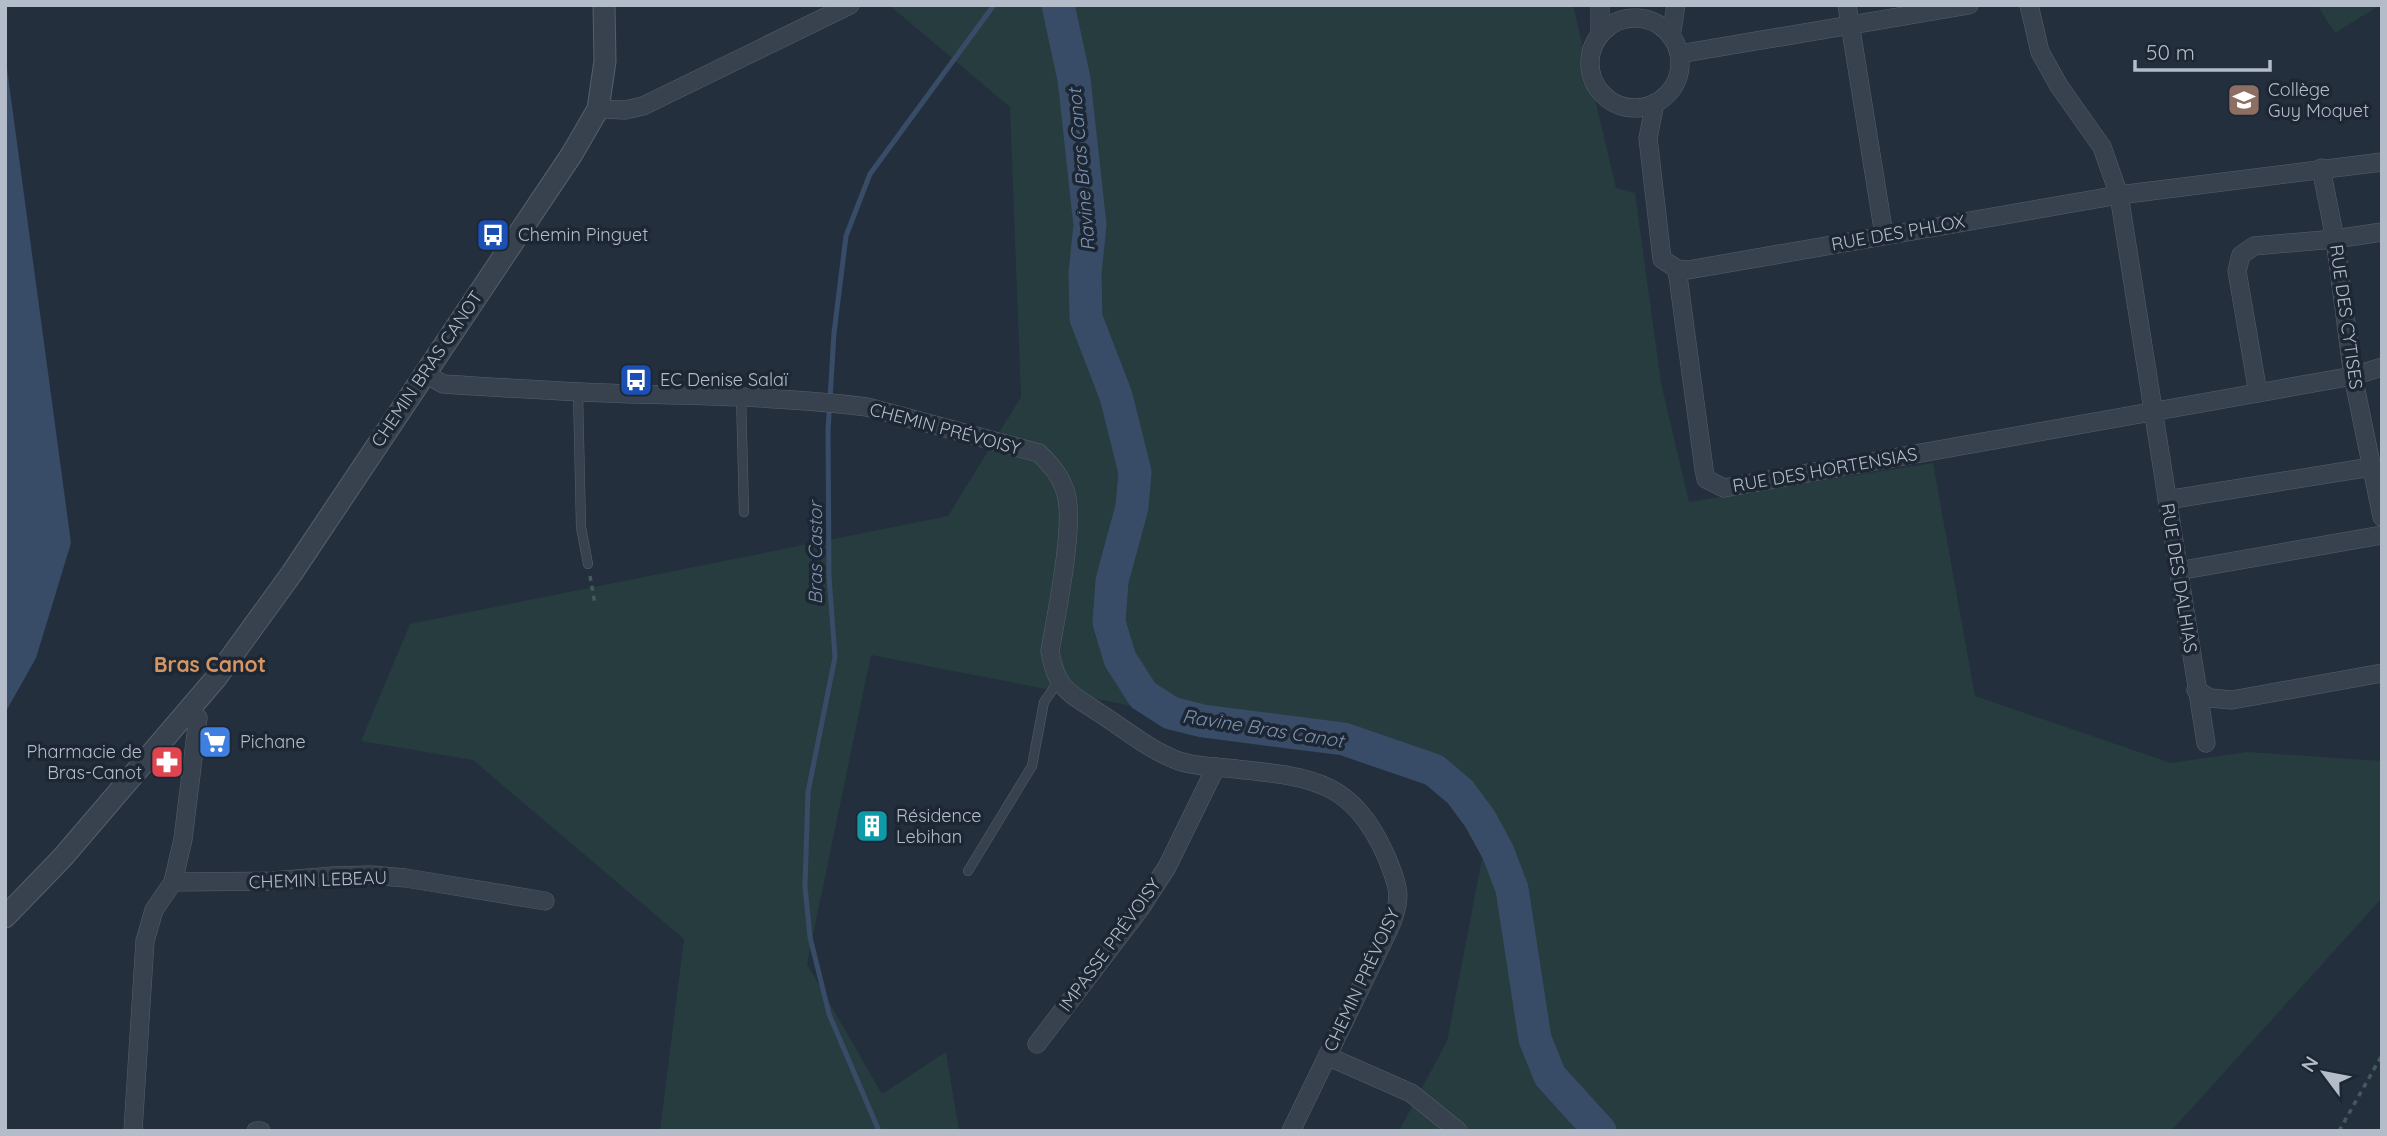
<svg xmlns="http://www.w3.org/2000/svg" width="2387" height="1136" viewBox="0 0 2387 1136" font-family="Quicksand,sans-serif">
	<style>
		.green { fill: #263c3f }
		.water { fill: #394c67 }
		.lines { fill: none; stroke-linecap: round; stroke-linejoin: round }
		.stream { stroke: #394c67; stroke-width: 5 }
		.river { stroke: #394c67; stroke-width: 33 }
		.service-casing { stroke: #565f6c; stroke-width: 10 }
		.minor-casing { stroke: #565f6c; stroke-width: 19 }
		.tertiary-casing { stroke: #565f6c; stroke-width: 23 }
		.path { stroke: #44595c; stroke-width: 3.5; stroke-dasharray: 5 5; stroke-linecap: butt }
		.service { stroke: #38414e; stroke-width: 9 }
		.minor { stroke: #38414e; stroke-width: 18 }
		.tertiary { stroke: #38414e; stroke-width: 21 }
		.labels { text-anchor: middle; stroke-width: 7; stroke-linejoin: round; paint-order: stroke }
		.poi-label { font-size: 18px; fill: #b4bcc9; stroke: #1d2633; text-anchor: start }
		.street-label { font-size: 18px; fill: #b4bcc9; stroke: #1d2633 }
		.water-label { font-size: 19px; font-style: italic; fill: #7c92b1; stroke: #1d2633 }
		.quarter-label { font-size: 21px; font-weight: bold; fill: #d59563; stroke: #1d2633 }
	</style>
	<rect width="100%" height="100%" fill="#242f3e"/>
	<g class="green">
		<path d="M889,5H1573L1616,188L1635,193L1661,383L1689,502L1933,463L1975,696L2171,763L2248,752L2382,761V898L2171,1131H1399L1447,1041L1483,854L1445,791L1298,738L871,655L807,964L882,1094L946,1052L959,1131H660L684,939L473,760L361,741L410,624L948,516L1021,397L1010,107Z"/>
		<path d="M2317,5H2380L2335,33Z"/>
	</g>
	<path class="water" d="M5,54L71,543L36,658L5,713Z"/>
	<g class="lines">
		<path class="stream" d="M879,1131L829,1014L810,937L805,886L808,792L835,657L829,577L828,431L834,333L846,236L870,174L994,5"/>
		<path class="river" d="M1058,5L1074,79L1090,225L1085,273L1086,318L1116,396L1135,472L1132,507L1112,581L1109,622L1120,659L1143,695L1171,713L1203,721L1344,739L1434,770L1460,792L1480,819L1498,852L1512,889L1535,1039L1550,1076L1600,1131"/>
		<defs>
			<g id="service">
				<path d="M578,392L581,527L588,564"/>
				<path d="M741,396L744,512"/>
				<path d="M968,871L1032,766L1044,702L1058,682"/>
			</g>
			<g id="minor">
				<path d="M1600,5V34"/>
				<path d="M1847,5L1884,235"/>
				<path d="M2029,5L2040,52L2059,86L2102,147L2119,195L2206,743"/>
				<circle cx="1635" cy="63" r="45"/>
				<path d="M1671,37L1676,5"/>
				<path d="M1679,54L1969,5"/>
				<path d="M1655,103L1648,138L1662,259L1677,269L1688,270L2119,195L2382,162"/>
				<path d="M598,109L625,110L643,106L850,5"/>
				<path d="M2321,168L2335,239L2353,376L2382,517"/>
				<path d="M1677,269L1704,469L1706,479L1724,488L2353,376L2382,367"/>
				<path d="M424,373L443,384C505,388 568,392 631,394C709,396 789,397 867,407L1039,453C1052,466 1061,476 1066,494C1075,525 1056,616 1050,651C1056,690 1070,693 1101,714C1126,730 1151,751 1179,761C1193,766 1211,767 1227,768C1305,777 1351,775 1387,858C1399,888 1403,898 1389,929L1291,1131"/>
				<path d="M2258,393L2237,271L2241,255L2254,246L2335,239L2382,232"/>
				<path d="M2167,500L2371,467"/>
				<path d="M2178,571L2382,535"/>
				<path d="M2196,690L2210,698L2232,700L2382,673"/>
				<path d="M173,882L273,881L333,876L371,875L406,878L545,901"/>
				<path d="M1037,1044L1140,909L1167,867L1216,767"/>
				<path d="M1327,1056L1411,1093L1458,1131"/>
				<path d="M133,1131L145,941L154,910L173,882L183,839L198,718L188,710"/>
				<path d="M256,1131H261"/>
			</g>
			<path id="tertiary" d="M5,917L63,857L216,678L292,573L572,154L598,109L605,61L604,5"/>
		</defs>
		<use href="#service" class="service-casing"/>
		<use href="#minor" class="minor-casing"/>
		<use href="#tertiary" class="tertiary-casing"/>
		<g class="path">
			<path d="M590,576L595,604"/>
			<path d="M2339,1131L2382,1055"/>
		</g>
		<use href="#service" class="service"/>
		<use href="#minor" class="minor"/>
		<use href="#tertiary" class="tertiary"/>
	</g>
	<defs>
		<symbol id="school-square" viewBox="-11 -11 22 22"><rect x="-9" y="-9" width="18" height="18" rx="4" fill="#8d6e63" stroke="#1d2633"/><path d="M0-5L7-2L0 1L-7-2ZM-4 1L0 2.5L4 1V4Q0 6-4 4Z" fill="#fff"/></symbol>
		<symbol id="bus-square" viewBox="-11 -11 22 22"><rect x="-9" y="-9" width="18" height="18" rx="4" fill="#1a4fb4" stroke="#1d2633"/><path d="M-5-6H5V4H4V6H2V4H-2V6H-4V4H-5ZM-3.5-4V0h7V-4ZM-3.5 1.2v1.5H-2V1.2ZM2 1.2v1.5H3.5V1.2Z" fill="#fff"/></symbol>
		<symbol id="supermarket-square" viewBox="-11 -11 22 22"><rect x="-9" y="-9" width="18" height="18" rx="4" fill="#3f7fe0" stroke="#1d2633"/><path d="M-6-5.5h2.5l.6 2H6L4.5 2H-2.5L-4.4-4H-6ZM-1.5 3.2a1.3 1.3 0 1 0 .1 0ZM3 3.2a1.3 1.3 0 1 0 .1 0Z" fill="#fff"/></symbol>
		<symbol id="pharmacy-square" viewBox="-11 -11 22 22"><rect x="-9" y="-9" width="18" height="18" rx="4" fill="#e0444e" stroke="#1d2633"/><path d="M-2-6h4v4h4v4h-4v4h-4v-4h-4v-4h4Z" fill="#fff"/></symbol>
		<symbol id="building-square" viewBox="-11 -11 22 22"><rect x="-9" y="-9" width="18" height="18" rx="4" fill="#0f9aa8" stroke="#1d2633"/><path d="M-4-6H4V6H1V3H-1V6H-4ZM-2.5-4.3h1.7v1.8h-1.7ZM.8-4.3h1.7v1.8H.8ZM-2.5-1h1.7V.8h-1.7ZM.8-1h1.7V.8H.8Z" fill="#fff"/></symbol>
	</defs>
	<g fill-rule="evenodd">
		<use href="#school-square" x="2225" y="81" width="38" height="38"/>
		<use href="#bus-square" x="474" y="216" width="38" height="38"/>
		<use href="#bus-square" x="617" y="361" width="38" height="38"/>
		<use href="#supermarket-square" x="196" y="723" width="38" height="38"/>
		<use href="#pharmacy-square" x="148" y="743" width="38" height="38"/>
		<use href="#building-square" x="853" y="807" width="38" height="38"/>
	</g>
	<g class="labels">
		<g class="poi-label">
			<text x="2268" y="96">Collège<tspan x="2268" dy="21">Guy Moquet</tspan></text>
			<text x="518" y="241">Chemin Pinguet</text>
			<text x="660" y="386">EC Denise Salaï</text>
			<text x="240" y="748">Pichane</text>
			<text x="142" y="758" text-anchor="end">Pharmacie de<tspan x="142" dy="21">Bras-Canot</tspan></text>
			<text x="896" y="822">Résidence<tspan x="896" dy="21">Lebihan</tspan></text>
		</g>
		<g class="street-label">
			<text transform="translate(1898 233) rotate(-10)" y="6">RUE DES PHLOX</text>
			<text transform="translate(2346 317) rotate(82)" y="6">RUE DES CYTISES</text>
			<text transform="translate(427 369) rotate(-56)" y="6">CHEMIN BRAS CANOT</text>
			<text transform="translate(945 429) rotate(15)" y="6">CHEMIN PRÉVOISY</text>
			<text transform="translate(1825 470) rotate(-10)" y="6">RUE DES HORTENSIAS</text>
			<text transform="translate(2179 578) rotate(81)" y="6">RUE DES DALHIAS</text>
			<text transform="translate(318 880) rotate(-2)" y="6">CHEMIN LEBEAU</text>
			<text transform="translate(1110 945) rotate(-54)" y="6">IMPASSE PRÉVOISY</text>
			<text transform="translate(1362 980) rotate(-65)" y="6">CHEMIN PRÉVOISY</text>
		</g>
		<g class="water-label">
			<text transform="translate(1081 170) rotate(-95)" y="7">Ravine Bras Canot</text>
			<text transform="translate(815 553) rotate(-90)" y="7">Bras Castor</text>
			<text transform="translate(1263 728) rotate(9)" y="7">Ravine Bras Canot</text>
		</g>
		<g class="quarter-label">
			<text x="210" y="672">Bras Canot</text>
		</g>
	</g>
	<rect width="2387" height="1136" fill="none" stroke="#b4bcc9" stroke-width="14"/>
	<g transform="translate(2324 1073) rotate(302)" stroke="#1d2633" stroke-width="5" paint-order="stroke">
	<path d="M0-5L12 26L0 18L-12 26Z" fill="#b4bcc9"/>
	<text y="-10" font-size="19" font-weight="bold" text-anchor="middle" fill="#b4bcc9">N</text>
	</g>
	<path d="M2135 60v10h135v-10" fill="none" stroke="#b4bcc9" stroke-width="3.5"/>
	<text x="2146" y="60" font-size="21" fill="#b4bcc9" stroke="#1d2633" stroke-width="5" paint-order="stroke">50 m</text>
</svg>
